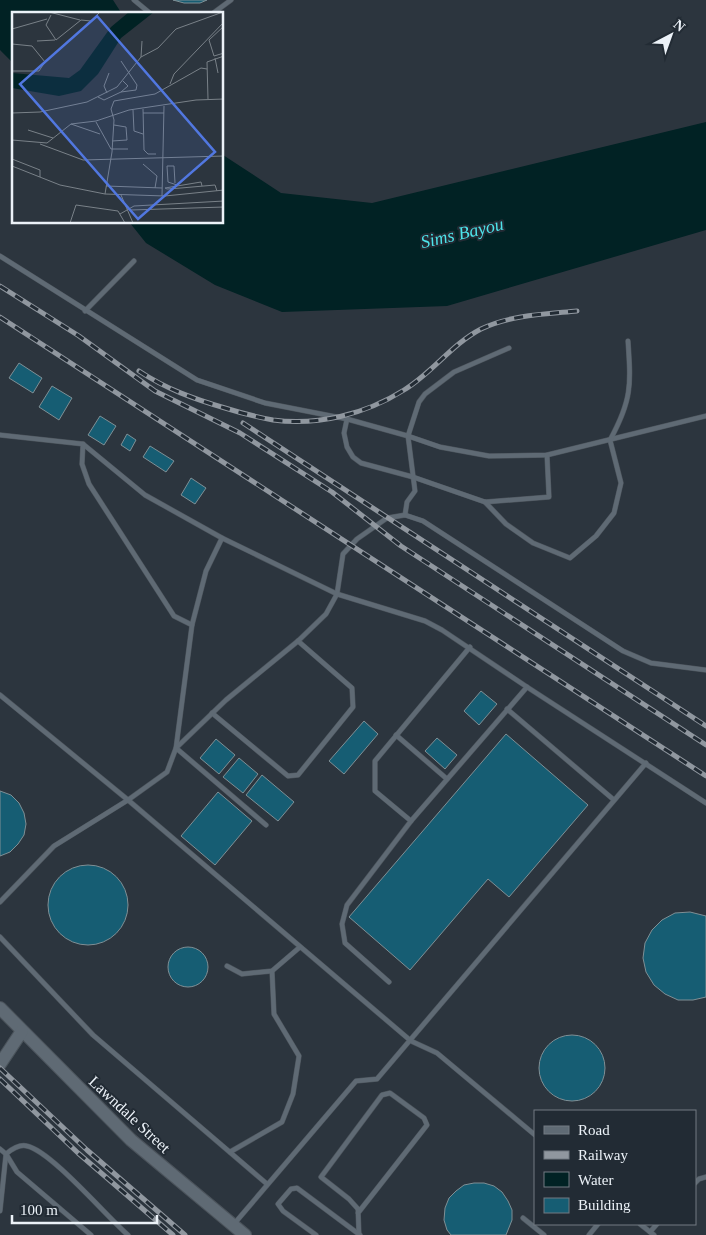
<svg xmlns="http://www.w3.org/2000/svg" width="706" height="1235" viewBox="0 0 706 1235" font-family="'Times New Roman',serif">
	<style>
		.water { fill: #012224 }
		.building { fill: #165d73; stroke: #7f8f95 }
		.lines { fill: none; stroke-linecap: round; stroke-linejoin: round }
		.lane-casing { stroke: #4c545c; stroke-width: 5.5 }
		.secondary-casing { stroke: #4c545c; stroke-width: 14 }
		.lane { stroke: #5f6a74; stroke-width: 4.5 }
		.secondary { stroke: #5f6a74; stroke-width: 12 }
		.rail-casing { stroke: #90979f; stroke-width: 5 }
		.rail { stroke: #222b34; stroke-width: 3; stroke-dasharray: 9; stroke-linecap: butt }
		.labels { text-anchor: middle; stroke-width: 4; stroke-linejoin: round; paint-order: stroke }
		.street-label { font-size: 16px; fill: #ecf2f8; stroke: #222b34 }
		.water-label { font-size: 18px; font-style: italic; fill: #4de3ea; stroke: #222b34 }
		.inset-road { fill: none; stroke: #798188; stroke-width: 1 }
		.view { fill: #5177e0; fill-opacity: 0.15; stroke: #5177e0; stroke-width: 2.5 }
		.inset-edge { fill: none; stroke: #ecf2f8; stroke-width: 2.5 }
	</style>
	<rect width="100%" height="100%" fill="#2c353e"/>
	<g class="water">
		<path d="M0,0H113L122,14H14V64L0,50Z"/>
		<path d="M706,122V230L447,306L282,312L215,285L146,243L130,223L222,222L223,155L281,193L372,203Z"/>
	</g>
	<g class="building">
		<path d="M173,0H207L200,3H184Z"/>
		<path d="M19,363L42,378L33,393L9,378Z"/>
		<path d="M52,386L72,398L59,420L39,407Z"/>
		<path d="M100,416L116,426L104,445L88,435Z"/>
		<path d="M127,434L136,440L130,451L121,445Z"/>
		<path d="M150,446L174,461L166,472L143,457Z"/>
		<path d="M191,478L206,488L195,504L181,495Z"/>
		<path d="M481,691L497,704L479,725L464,711Z"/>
		<path d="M364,721L378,734L344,774L329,761Z"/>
		<path d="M506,734L588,805L509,897L488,879L410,970L349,917Z"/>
		<path d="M437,738L457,755L445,769L425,751Z"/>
		<path d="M216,739L235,755L219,774L200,758Z"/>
		<path d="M239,758L258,774L243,793L223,777Z"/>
		<path d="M262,775L294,802L278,821L246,795Z"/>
		<path d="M0,791L11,795L19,803L24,813L26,824L24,835L18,844L10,852L0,856Z"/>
		<path d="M218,792L252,821L215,865L181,836Z"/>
		<circle cx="88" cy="905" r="40"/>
		<path d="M690,912L706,916V997L693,1000H678L665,994L654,985L646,972L643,958L645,943L652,930L662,920L675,913Z"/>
		<circle cx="188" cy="967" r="20"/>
		<circle cx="572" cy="1068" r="33"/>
		<path d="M474,1183H484L494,1186L502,1192L508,1201L512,1210V1220L506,1235H451L447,1230L444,1220L445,1208L449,1198L456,1191L464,1185Z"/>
	</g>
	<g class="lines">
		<defs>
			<g id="lane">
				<path d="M134,0L151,14"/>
				<path d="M212,14L231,0"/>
				<path d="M0,256L197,380L265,403L347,419L408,436L440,447L489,456L547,455L706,416"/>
				<path d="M85,311L134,261"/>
				<path d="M347,419L344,433L347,447L353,457L361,463L413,477L485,502L549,497L547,455"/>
				<path d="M0,435L83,444L145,495L222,538L337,594L425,621L442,630L527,687L706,803"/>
				<path d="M83,444L82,464L89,484L174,616L192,625"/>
				<path d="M485,502L506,524L533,543L570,558L596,536L614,513L621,483L610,440C632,400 631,385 628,341"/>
				<path d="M405,515L407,502L415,491L408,436L419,402L425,394L454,372L509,348"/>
				<path d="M222,538L206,571L192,625L176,748L266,825"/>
				<path d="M0,695L128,800L411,1041L437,1053L535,1135"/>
				<path d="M507,709L614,800"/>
				<path d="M212,713L288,776L298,775L353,707L352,688L298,641"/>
				<path d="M396,735L447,779"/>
				<path d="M411,821L375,791V761L470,647"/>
				<path d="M0,902L54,846L128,800L167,772L176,748L226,700L298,641L326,614L337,594L343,554L357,539L387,518L405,515L423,521L623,651L651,663L706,670"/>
				<path d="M0,937L93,1035L267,1184"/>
				<path d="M227,966L242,974L272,971L300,947"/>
				<path d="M389,982L345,943L342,924L347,905L411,821L527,687"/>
				<path d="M0,1149L6,1154L17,1172L91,1235"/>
				<path d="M230,1152L282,1122L293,1094L299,1056L274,1014L272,971"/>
				<path d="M695,1183L699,1179L706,1177"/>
				<path d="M0,1211L6,1154C12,1149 19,1144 27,1146C51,1151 107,1217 128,1235"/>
				<path d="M358,1213L427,1125L424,1118L390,1093L382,1095L321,1177L349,1199L358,1209L359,1235"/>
				<path d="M523,1218L544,1235"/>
				<path d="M234,1224L356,1081L377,1079L646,763"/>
				<path d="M640,1224L654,1235"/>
				<path d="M650,1232L657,1224"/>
				<path d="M316,1235L283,1211L278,1204L291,1189L297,1188L360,1235"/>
				<path d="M589,1235L598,1224"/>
			</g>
			<g id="secondary">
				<path d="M0,1008L131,1140L245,1235"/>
				<path d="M0,1064L22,1031"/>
			</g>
		</defs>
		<use href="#lane" class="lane-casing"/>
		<use href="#secondary" class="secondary-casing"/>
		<use href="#lane" class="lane"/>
		<use href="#secondary" class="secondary"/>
		<defs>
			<g id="rail">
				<path d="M0,286L79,336L155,391L240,433L332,492L401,546L706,745"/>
				<path d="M0,317L706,776"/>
				<path d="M139,371C166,389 194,399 225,408C241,413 257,417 273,420C318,426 366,414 404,390C432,373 452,344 481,329C510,315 546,314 577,311"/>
				<path d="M243,423L706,726"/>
				<path d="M0,1068L87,1150L185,1235"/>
				<path d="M0,1079L78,1153L173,1235"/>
			</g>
		</defs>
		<use href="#rail" class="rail-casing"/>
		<use href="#rail" class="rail"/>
	</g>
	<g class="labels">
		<g class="street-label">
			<text transform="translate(130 1114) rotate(43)" y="6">Lawndale Street</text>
		</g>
		<g class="water-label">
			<text transform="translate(462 233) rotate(-13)" y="6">Sims Bayou</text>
		</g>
	</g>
	<g transform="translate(12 12)">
		<rect width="211" height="211" fill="#2c353e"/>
		<path d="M117,0H142L109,26L86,62L69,79L47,84L0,76V61L57,66L68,58L99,15Z" fill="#012224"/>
		<path class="inset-road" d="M37,0L68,8M39,3L34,13L44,28L69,8L79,9L88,0M212,14L197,28L202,44L212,41M0,17L35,7M25,29L43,28M0,32L20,34L33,50L27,59H0M129,45L130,29M203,46L206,61M158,72L162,62L212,10M109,80L124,78L125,73L109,49M95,81L92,74L97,61M86,85L92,88L109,80L116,74L111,69M196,87L195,50L212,44M131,97L132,138L136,142H144M121,98L122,119L131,122M0,101L28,100L75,90L105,75L129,45L146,36L164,17L211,0M131,101H152M84,110L99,137H116M59,112L88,122M16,118L41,126M0,128L35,131L59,112L84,109L117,98L184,88L212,87M100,129L115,128L114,115L102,113M28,132L71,148L212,144M0,147L28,158V165M131,152L145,164L143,176M0,154L48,173L93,182L153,184L212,178M163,171L162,154H155L156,170L165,173M94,174L150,176M190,174L189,170L153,176L155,177L169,176L203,173L205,179M93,182L100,140L102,108L99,97L102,89L143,82L189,56L195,57M109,183L121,211M150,184L152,94M119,198L212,195M108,202L122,194L212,189M58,211L64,193L106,199L113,211"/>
		<path class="view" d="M85,4L203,140L126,207L8,72Z"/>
		<rect width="211" height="211" class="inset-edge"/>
	</g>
	<rect x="534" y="1110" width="162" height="115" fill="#222b34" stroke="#737b82"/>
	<rect x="544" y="1126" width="25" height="8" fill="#5f6a74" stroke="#737b82"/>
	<text x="578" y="1135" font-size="15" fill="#ecf2f8">Road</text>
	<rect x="544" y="1151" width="25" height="8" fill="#90979f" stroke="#737b82"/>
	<text x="578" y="1160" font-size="15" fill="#ecf2f8">Railway</text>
	<rect x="544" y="1172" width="25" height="15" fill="#012224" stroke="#737b82"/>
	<text x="578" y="1185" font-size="15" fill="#ecf2f8">Water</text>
	<rect x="544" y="1198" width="25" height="15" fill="#165d73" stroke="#737b82"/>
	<text x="578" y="1210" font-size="15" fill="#ecf2f8">Building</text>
	<g transform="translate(671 35) rotate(41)" stroke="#222b34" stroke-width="4" paint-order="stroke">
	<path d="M0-4L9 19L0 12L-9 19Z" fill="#ecf2f8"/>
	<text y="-8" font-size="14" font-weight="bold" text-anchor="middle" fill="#ecf2f8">N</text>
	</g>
	<path d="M12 1215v8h145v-8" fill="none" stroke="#ecf2f8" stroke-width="2.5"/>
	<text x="20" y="1215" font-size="15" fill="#ecf2f8" stroke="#222b34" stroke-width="4" paint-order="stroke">100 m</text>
</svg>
